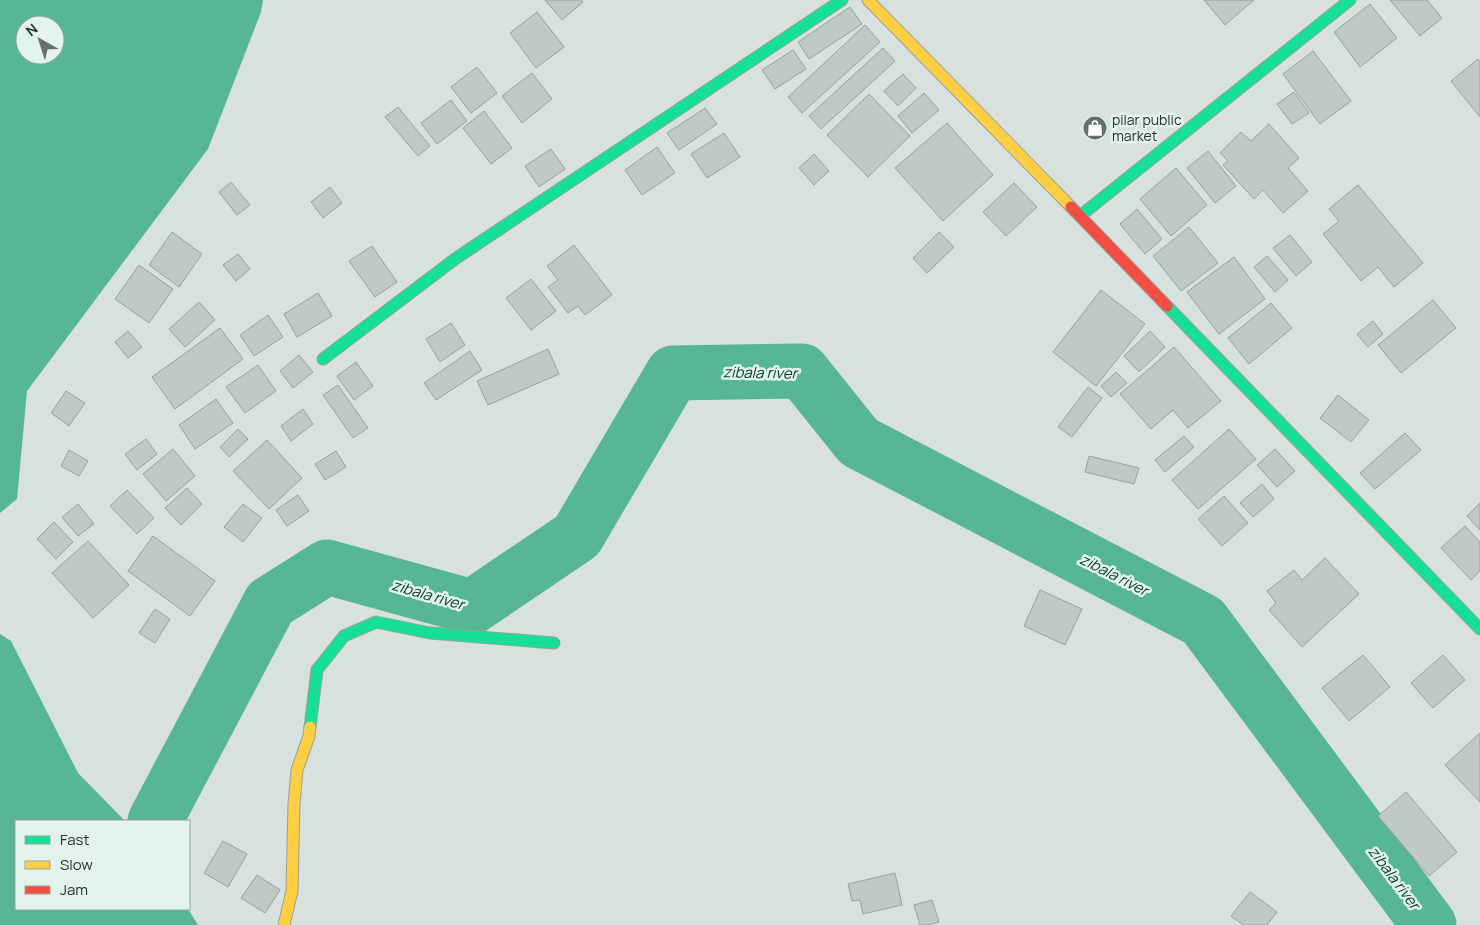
<svg xmlns="http://www.w3.org/2000/svg" width="1480" height="925" viewBox="0 0 1480 925" font-family="Manrope,sans-serif">
	<style>
		.water { fill: #56b697; fill-rule: evenodd }
		.lines { fill: none; stroke-linecap: round; stroke-linejoin: round }
		.river { stroke: #56b697; stroke-width: 55 }
		.building { fill: #c1c9c5; stroke: #9aa29e }
		.fast-casing { stroke: #99a09d; stroke-width: 13 }
		.slow-casing { stroke: #99a09d; stroke-width: 13 }
		.jam-casing { stroke: #99a09d; stroke-width: 13 }
		.fast { stroke: #16e098; stroke-width: 11 }
		.slow { stroke: #ffcf43; stroke-width: 11 }
		.jam { stroke: #f24e42; stroke-width: 11 }
		.labels { text-anchor: middle; stroke-width: 5; stroke-linejoin: round; paint-order: stroke }
		.poi-label { font-size: 14px; fill: #2b312e; stroke: #e1f3ea; text-anchor: start }
		.water-label { font-size: 15px; font-style: italic; fill: #0b402e; stroke: #e1f3ea }
	</style>
	<rect width="100%" height="100%" fill="#d8e1dd"/>
	<g class="water">
		<path d="M0,0H263L261,12L208,149L27,391L17,499L0,513ZM25,25H55V55H25Z"/>
		<path d="M0,634L11,641L78,773L125,821H16V909H188L198,925H0Z"/>
	</g>
	<g class="lines">
		<path class="river" d="M155,821L270,603L327,567L472,607L577,536L673,373L802,371L859,442L1203,621L1429,925"/>
	</g>
	<g class="building">
		<path d="M545,0H581L583,2L562,20Z"/>
		<path d="M1204,0H1254L1225,25Z"/>
		<path d="M1390,0H1427L1442,18L1420,36Z"/>
		<path d="M1370,4L1397,38L1360,67L1334,32Z"/>
		<path d="M850,7L862,24L809,59L798,42Z"/>
		<path d="M537,12L564,47L536,68L510,33Z"/>
		<path d="M865,25L880,42L802,113L788,97Z"/>
		<path d="M883,48L895,61L821,129L809,116Z"/>
		<path d="M793,50L806,69L775,89L762,70Z"/>
		<path d="M1313,51L1351,101L1320,124L1283,74Z"/>
		<path d="M1478,59L1480,62V117L1451,81Z"/>
		<path d="M477,67L497,93L471,113L451,87Z"/>
		<path d="M532,73L552,99L522,123L502,96Z"/>
		<path d="M903,74L916,88L898,106L884,91Z"/>
		<path d="M1294,92L1309,113L1292,124L1277,104Z"/>
		<path d="M924,93L939,110L912,133L898,116Z"/>
		<path d="M869,94L910,136L868,177L827,135Z"/>
		<path d="M451,100L467,121L437,144L421,123Z"/>
		<path d="M398,107L430,146L418,156L385,117Z"/>
		<path d="M705,108L717,124L679,150L667,133Z"/>
		<path d="M484,111L512,148L491,164L463,128Z"/>
		<path d="M947,123L993,175L943,221L895,168Z"/>
		<path d="M1269,124L1299,158L1288,168L1308,191L1283,213L1263,190L1254,199L1223,165L1228,161L1220,153L1241,132L1251,141Z"/>
		<path d="M724,133L740,157L707,178L691,154Z"/>
		<path d="M657,147L675,173L642,195L625,170Z"/>
		<path d="M551,149L565,169L539,187L525,166Z"/>
		<path d="M1208,151L1236,186L1215,203L1187,168Z"/>
		<path d="M814,154L829,171L814,185L799,168Z"/>
		<path d="M1176,168L1207,205L1171,236L1140,199Z"/>
		<path d="M231,182L250,205L237,215L219,192Z"/>
		<path d="M1014,183L1037,207L1006,236L983,212Z"/>
		<path d="M1358,185L1423,263L1394,287L1378,267L1361,281L1323,234L1339,221L1329,209Z"/>
		<path d="M330,187L342,203L323,218L311,202Z"/>
		<path d="M1137,209L1162,239L1145,254L1120,224Z"/>
		<path d="M1189,227L1218,263L1181,291L1153,256Z"/>
		<path d="M172,232L202,254L179,287L149,265Z"/>
		<path d="M939,232L954,247L927,273L913,258Z"/>
		<path d="M1290,235L1312,262L1296,276L1273,248Z"/>
		<path d="M574,245L612,295L585,315L578,306L568,313L548,287L558,280L547,266Z"/>
		<path d="M372,246L397,282L375,297L349,261Z"/>
		<path d="M238,254L250,269L236,281L223,265Z"/>
		<path d="M1267,256L1288,280L1275,292L1254,267Z"/>
		<path d="M1234,257L1265,299L1219,334L1187,292Z"/>
		<path d="M139,265L173,289L149,323L115,299Z"/>
		<path d="M531,279L556,311L531,330L506,298Z"/>
		<path d="M1101,290L1145,324L1096,386L1053,352Z"/>
		<path d="M318,293L332,316L297,337L284,314Z"/>
		<path d="M1433,300L1456,328L1401,373L1378,345Z"/>
		<path d="M199,302L215,320L185,347L169,329Z"/>
		<path d="M1271,303L1292,328L1249,364L1228,338Z"/>
		<path d="M268,315L283,337L254,356L240,335Z"/>
		<path d="M1373,321L1383,334L1368,347L1357,334Z"/>
		<path d="M451,323L465,345L440,362L426,339Z"/>
		<path d="M220,328L243,359L175,409L152,377Z"/>
		<path d="M128,331L142,347L128,358L115,342Z"/>
		<path d="M1150,331L1165,347L1139,372L1124,356Z"/>
		<path d="M1174,347L1221,401L1188,428L1173,410L1151,429L1120,394Z"/>
		<path d="M548,349L559,374L488,405L477,381Z"/>
		<path d="M470,351L482,370L436,400L424,383Z"/>
		<path d="M299,355L313,372L293,388L280,371Z"/>
		<path d="M356,362L373,386L354,400L337,376Z"/>
		<path d="M258,365L276,391L245,413L226,387Z"/>
		<path d="M1116,372L1127,383L1111,397L1101,386Z"/>
		<path d="M338,385L368,428L353,438L323,395Z"/>
		<path d="M1088,387L1102,398L1072,437L1058,427Z"/>
		<path d="M66,391L85,403L69,426L51,413Z"/>
		<path d="M1338,395L1369,420L1351,442L1320,418Z"/>
		<path d="M216,399L233,423L195,449L179,425Z"/>
		<path d="M303,409L313,424L291,441L281,426Z"/>
		<path d="M238,429L248,439L229,457L220,447Z"/>
		<path d="M1229,429L1256,459L1198,509L1172,480Z"/>
		<path d="M1405,433L1421,450L1375,489L1360,473Z"/>
		<path d="M1184,436L1194,447L1165,472L1155,460Z"/>
		<path d="M146,439L157,454L137,470L125,454Z"/>
		<path d="M267,440L302,478L269,509L233,471Z"/>
		<path d="M173,449L195,476L166,501L143,474Z"/>
		<path d="M1275,449L1295,471L1277,487L1257,465Z"/>
		<path d="M69,450L88,461L79,476L61,466Z"/>
		<path d="M336,451L346,467L325,480L315,464Z"/>
		<path d="M1089,456L1139,468L1134,484L1085,472Z"/>
		<path d="M1262,484L1274,499L1253,517L1240,503Z"/>
		<path d="M187,488L202,504L181,525L165,508Z"/>
		<path d="M127,490L154,518L137,534L110,506Z"/>
		<path d="M298,495L309,511L287,526L276,510Z"/>
		<path d="M1224,496L1248,523L1222,546L1198,519Z"/>
		<path d="M1480,503V530L1467,516Z"/>
		<path d="M78,504L94,524L78,536L62,517Z"/>
		<path d="M243,504L262,518L243,542L224,527Z"/>
		<path d="M54,522L73,542L56,559L37,539Z"/>
		<path d="M1465,526L1480,542V571L1471,580L1441,548Z"/>
		<path d="M153,536L215,581L190,616L128,571Z"/>
		<path d="M88,541L129,585L93,618L52,573Z"/>
		<path d="M1325,558L1359,594L1302,647L1269,610L1276,603L1267,591L1294,570L1302,580Z"/>
		<path d="M1040,590L1082,609L1065,645L1024,626Z"/>
		<path d="M155,609L170,619L155,643L139,633Z"/>
		<path d="M1363,655L1390,687L1349,721L1322,688Z"/>
		<path d="M1443,655L1465,680L1433,708L1411,683Z"/>
		<path d="M1480,733V802L1445,765Z"/>
		<path d="M1406,792L1457,852L1429,876L1378,816Z"/>
		<path d="M223,841L247,854L228,887L204,873Z"/>
		<path d="M895,873L902,905L863,914L860,900L852,901L848,884Z"/>
		<path d="M257,875L280,890L265,913L241,898Z"/>
		<path d="M1250,892L1277,912L1267,925H1243L1231,916Z"/>
		<path d="M932,900L939,922L928,925H920L914,905Z"/>
	</g>
	<g class="lines">
		<defs>
			<g id="fast">
				<path d="M1080,216L1350,0"/>
				<path d="M1167,306L1480,629"/>
				<path d="M323,359L455,259L842,0"/>
				<path d="M310,727L317,670L344,636L376,622L430,633L554,643"/>
			</g>
			<g id="slow">
				<path d="M868,0L1071,207"/>
				<path d="M284,925L292,891L294,804L297,770L309,736L310,727"/>
			</g>
			<path id="jam" d="M1071,207L1167,306"/>
		</defs>
		<use href="#fast" class="fast-casing"/>
		<use href="#slow" class="slow-casing"/>
		<use href="#jam" class="jam-casing"/>
		<use href="#fast" class="fast"/>
		<use href="#slow" class="slow"/>
		<use href="#jam" class="jam"/>
	</g>
	<defs>
		<symbol id="shop-disc" viewBox="-11 -11 22 22"><circle r="9.5" fill="#686f6b" stroke="#e1f3ea"/><path d="M-5-2.5h2.3a2.7 3.5 0 0 1 5.4 0H5L5.5 6h-11ZM-1.5-2.5h3a1.5 2.3 0 0 0-3 0Z" fill="#fff"/></symbol>
	</defs>
	<g fill-rule="evenodd">
		<use href="#shop-disc" x="1081" y="114" width="28" height="28"/>
	</g>
	<g class="labels">
		<g class="poi-label">
			<text x="1112" y="125">pilar public<tspan x="1112" dy="16">market</tspan></text>
		</g>
		<g class="water-label">
			<text transform="translate(760 373) rotate(1)" y="5">zibala river</text>
			<text transform="translate(1114 575) rotate(27)" y="5">zibala river</text>
			<text transform="translate(428 595) rotate(16)" y="5">zibala river</text>
			<text transform="translate(1394 878) rotate(53)" y="5">zibala river</text>
		</g>
	</g>
	<rect x="15" y="820" width="175" height="90" fill="#e1f3ea" stroke="#98a59f"/>
	<rect x="25" y="836" width="25" height="8" fill="#16e098" stroke="#98a59f"/>
	<text x="60" y="845" font-size="15" fill="#2b312e">Fast</text>
	<rect x="25" y="861" width="25" height="8" fill="#ffcf43" stroke="#98a59f"/>
	<text x="60" y="870" font-size="15" fill="#2b312e">Slow</text>
	<rect x="25" y="886" width="25" height="8" fill="#f24e42" stroke="#98a59f"/>
	<text x="60" y="895" font-size="15" fill="#2b312e">Jam</text>
	<g transform="translate(40 40) rotate(321)"><circle r="24" fill="#e1f3ea" stroke="#98a59f"/>
	<path d="M0-4L9 19L0 12L-9 19Z" fill="#686f6b"/>
	<text y="-8" font-size="14" font-weight="bold" text-anchor="middle" fill="#2b312e">N</text>
	</g>
</svg>
